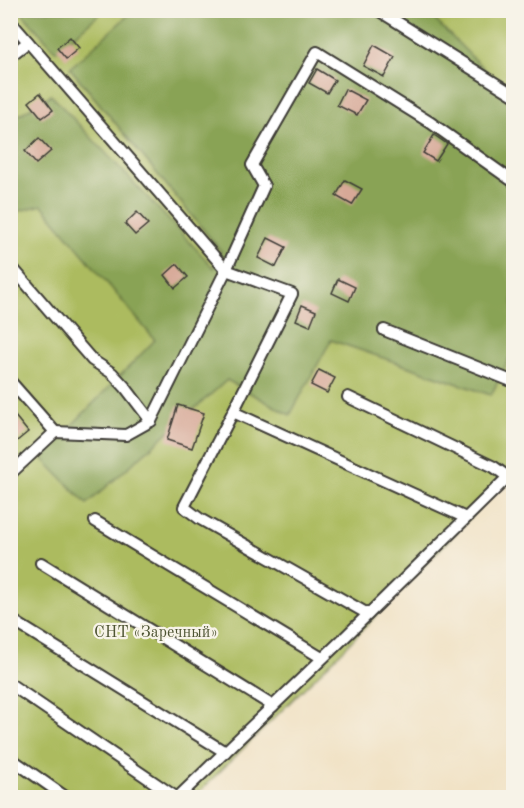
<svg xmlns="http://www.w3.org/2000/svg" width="524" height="808" viewBox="0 0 524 808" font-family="'Old Standard TT',serif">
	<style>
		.green { fill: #acbb5e; stroke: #646c3d; stroke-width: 1.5 }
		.forest { fill: #89a355; stroke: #526038; stroke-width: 1.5 }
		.building { fill: #d7a897 }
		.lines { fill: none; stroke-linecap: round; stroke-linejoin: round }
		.minor-casing { stroke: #3c3a35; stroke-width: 14 }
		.minor { stroke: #fff; stroke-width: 10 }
		.labels { text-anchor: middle; stroke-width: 4.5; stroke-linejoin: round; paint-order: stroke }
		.park-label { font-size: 16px; fill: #4e5433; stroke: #f7f3e8 }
	</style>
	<rect width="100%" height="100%" fill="#f7f3e8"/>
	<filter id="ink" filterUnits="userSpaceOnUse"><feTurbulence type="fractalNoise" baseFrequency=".0167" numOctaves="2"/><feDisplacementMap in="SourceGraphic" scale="12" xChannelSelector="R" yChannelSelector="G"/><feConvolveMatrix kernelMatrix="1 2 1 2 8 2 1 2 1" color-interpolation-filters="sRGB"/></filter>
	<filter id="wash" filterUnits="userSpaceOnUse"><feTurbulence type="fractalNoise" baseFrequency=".008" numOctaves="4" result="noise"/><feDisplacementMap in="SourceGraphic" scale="24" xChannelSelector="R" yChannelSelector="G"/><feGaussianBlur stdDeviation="1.35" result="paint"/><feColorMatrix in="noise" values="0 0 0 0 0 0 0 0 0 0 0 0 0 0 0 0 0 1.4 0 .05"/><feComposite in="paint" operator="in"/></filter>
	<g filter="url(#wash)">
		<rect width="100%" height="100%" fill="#f1e2c5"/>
		<g class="green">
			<path d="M11,11H20L56,51L103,11H133L70,68L221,251L214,269L51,95L11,120Z"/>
			<path d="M426,11H513V98Z"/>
			<path d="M42,205L155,340L41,457L87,504L227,380L290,415L331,340L491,395L513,351V473L342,651L194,797L11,798V213Z"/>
		</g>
		<g class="forest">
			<path d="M20,11H103L56,51Z"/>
			<path d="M133,11H426L513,98V351L491,395L331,340L290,415L227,380L87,504L41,457L155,340L42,205L11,213V120L51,95L214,268L221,251L70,68Z"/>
		</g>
		<g id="blocks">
			<g class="building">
				<path d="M70,37L79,48L66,59L57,48Z"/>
				<path d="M374,45L395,57L384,77L363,66Z"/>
				<path d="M317,69L335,80L327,93L309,83Z"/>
				<path d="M345,89L366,100L357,115L337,105Z"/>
				<path d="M40,93L53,110L42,118L29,102Z"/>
				<path d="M434,135L447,144L436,161L423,153Z"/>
				<path d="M39,138L51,151L36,164L25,151Z"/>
				<path d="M345,180L362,189L352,205L336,196Z"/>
				<path d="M137,212L148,224L135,235L125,224Z"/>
				<path d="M268,238L286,247L276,267L258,258Z"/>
				<path d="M177,264L188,277L175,288L165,275Z"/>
				<path d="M338,279L355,287L349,301L332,293Z"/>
				<path d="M302,305L316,311L310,326L296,320Z"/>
				<path d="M319,370L335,378L327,393L311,385Z"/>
				<path d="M178,405L204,413L192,448L167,440Z"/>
				<path d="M10,410L28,432L17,441L10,433Z"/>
			</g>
		</g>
	</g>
	<g filter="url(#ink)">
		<use href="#blocks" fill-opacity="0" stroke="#3c3a35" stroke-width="1.5"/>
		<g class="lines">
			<defs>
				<g id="minor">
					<path d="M378,10L514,95"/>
					<path d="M510,10L514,12"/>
					<path d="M10,21L226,270L292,294L233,412L466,518"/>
					<path d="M10,56L28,42"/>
					<path d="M10,265L92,360L112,373L125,387L151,421L226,270L264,186L252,165L317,52L431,123L514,182"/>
					<path d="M384,330L514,382"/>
					<path d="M10,381L55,432L10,474"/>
					<path d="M348,397L494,467L508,477"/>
					<path d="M233,412L184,507L200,519L368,614"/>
					<path d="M55,432L126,435L151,421"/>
					<path d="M95,521L322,658"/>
					<path d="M41,563L273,706"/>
					<path d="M10,619L225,752"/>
					<path d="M10,684L177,798"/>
					<path d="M10,758L67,798"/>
					<path d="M177,798L347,635L514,471"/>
				</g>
			</defs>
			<use href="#minor" class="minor-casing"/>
			<use href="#minor" class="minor"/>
		</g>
	</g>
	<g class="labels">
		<g class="park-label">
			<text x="156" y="637">СНТ «Заречный»</text>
		</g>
	</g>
	<rect width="524" height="808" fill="none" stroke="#f7f3e8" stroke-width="36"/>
</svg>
